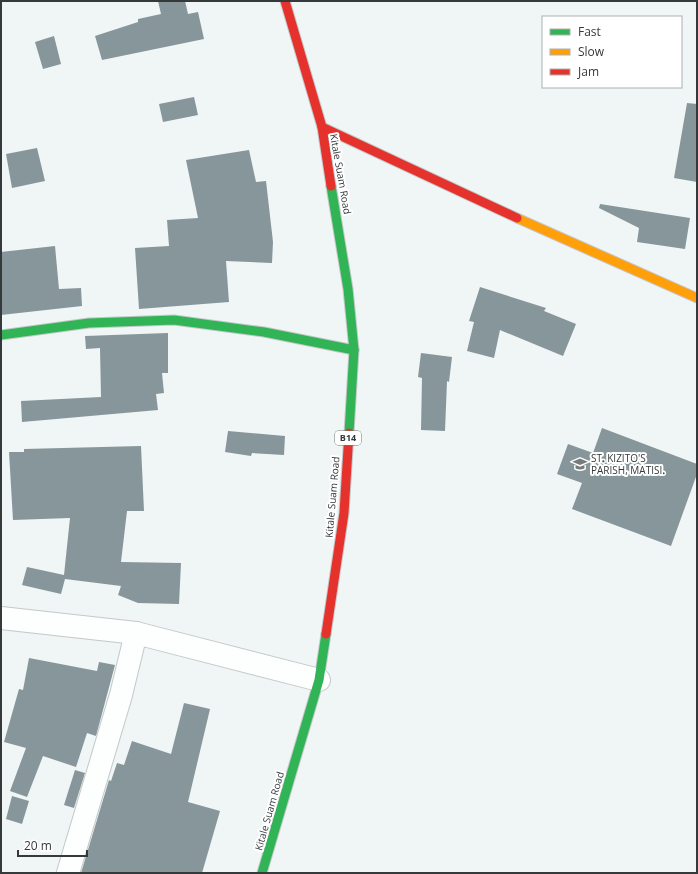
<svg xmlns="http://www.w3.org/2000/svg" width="698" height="874" viewBox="0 0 698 874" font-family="'Open Sans',sans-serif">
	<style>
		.building { fill: #86969b }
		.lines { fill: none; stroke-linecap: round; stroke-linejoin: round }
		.street-casing { stroke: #c4c8c9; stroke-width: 24 }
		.fast-casing { stroke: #c4c8c9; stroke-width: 11 }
		.slow-casing { stroke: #c4c8c9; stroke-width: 11 }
		.jam-casing { stroke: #c4c8c9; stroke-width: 11 }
		.street { stroke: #fdfefe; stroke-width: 22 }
		.fast { stroke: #30b455; stroke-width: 9 }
		.slow { stroke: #ff9f0a; stroke-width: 9 }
		.jam { stroke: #e5322d; stroke-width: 9 }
		.labels { text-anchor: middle; stroke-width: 4; stroke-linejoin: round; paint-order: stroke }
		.shield { fill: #fff; stroke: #727475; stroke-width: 1 }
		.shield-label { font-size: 9px; font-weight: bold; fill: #35393a }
		.street-label { font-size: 10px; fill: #35393a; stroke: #fff }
		.poi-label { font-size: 10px; fill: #35393a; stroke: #fff; text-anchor: start }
	</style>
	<rect width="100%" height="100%" fill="#f0f5f6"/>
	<g class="building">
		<path d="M158,1H185L188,14L198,12L204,39L102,60L95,36L138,22V19L161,14Z"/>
		<path d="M54,36L61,64L43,69L35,42Z"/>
		<path d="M194,97L198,115L163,122L159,104Z"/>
		<path d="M687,103L697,104V182L674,178Z"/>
		<path d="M37,148L45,181L12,188L6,154Z"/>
		<path d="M249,150L256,182L266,181L273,242L272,263L226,261L229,302L139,309L135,248L169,246L167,220L198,218L186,160Z"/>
		<path d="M600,204L690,218L685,249L637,242L639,228L599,208Z"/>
		<path d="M55,246L59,289L81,288L82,306L1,315V252Z"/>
		<path d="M480,287L546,308L544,311L576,324L563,356L500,330L494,358L467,351L474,322L469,321Z"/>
		<path d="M168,333V373H162L164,393L156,394L158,410L22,422L21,401L101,397L100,348L86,349L85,336Z"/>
		<path d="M421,353L452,357L449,382L447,381L445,431L421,430L422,378L418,377Z"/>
		<path d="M602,428L697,464V474L671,546L572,509L582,483L557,474L568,444L593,453Z"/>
		<path d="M228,431L285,436L284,455L252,453L251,456L225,452Z"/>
		<path d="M141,446L144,511H127L121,562L181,563L179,604L138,603L118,595L121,586L65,579L61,594L22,585L27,567L64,575L70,518L13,520L9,452H24V449Z"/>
		<path d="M29,658L97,671L99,662L115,665L96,736L87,733L76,767L43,756L27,797L10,791L26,748L4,742L19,689L23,690Z"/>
		<path d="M184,703L210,709L188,802L220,811L202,873H81L109,780L111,781L117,763L124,765L132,741L171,754Z"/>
		<path d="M75,770L85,773L74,808L64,805Z"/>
		<path d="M12,796L29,801L22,824L6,819Z"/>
	</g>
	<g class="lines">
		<defs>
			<g id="street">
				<path d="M1,618L136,633L319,680"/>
				<path d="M68,873L121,695L136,633"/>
			</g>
			<g id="fast">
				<path d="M331,186L348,289L354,350L349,433"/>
				<path d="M1,335L89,323L174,320L264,332L354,350"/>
				<path d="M262,873L319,680L326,634"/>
			</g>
			<path id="slow" d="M517,218L697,298"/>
			<g id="jam">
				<path d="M285,1L322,127L331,186"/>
				<path d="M322,127L517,218"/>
				<path d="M326,634L344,513L349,433"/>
			</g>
		</defs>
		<use href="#street" class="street-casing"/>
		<use href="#fast" class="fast-casing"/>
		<use href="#slow" class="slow-casing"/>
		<use href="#jam" class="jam-casing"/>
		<use href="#street" class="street"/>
		<use href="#fast" class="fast"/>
		<use href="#slow" class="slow"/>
		<use href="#jam" class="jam"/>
	</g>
	<defs>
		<symbol id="school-bare" viewBox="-9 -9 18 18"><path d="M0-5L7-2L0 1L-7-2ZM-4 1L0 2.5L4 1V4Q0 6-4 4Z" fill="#767b7c" stroke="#fff" stroke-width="2.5" paint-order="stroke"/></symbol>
	</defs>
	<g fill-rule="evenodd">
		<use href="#school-bare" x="570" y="454" width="20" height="20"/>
	</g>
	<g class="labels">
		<rect class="shield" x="335" y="431" width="26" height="14" rx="3"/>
		<g class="shield-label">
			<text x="348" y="441">B14</text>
		</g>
		<g class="street-label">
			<text transform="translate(341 174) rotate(80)" y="4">Kitale Suam Road</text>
			<text transform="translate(332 497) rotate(-85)" y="4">Kitale Suam Road</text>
			<text transform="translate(269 811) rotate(-74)" y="4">Kitale Suam Road</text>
		</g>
		<g class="poi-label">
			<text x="591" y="462">ST. KIZITO'S<tspan x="591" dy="12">PARISH, MATISI.</tspan></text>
		</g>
	</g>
	<rect width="698" height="874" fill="none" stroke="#35393a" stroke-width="4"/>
	<rect x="542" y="16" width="140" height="72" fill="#ffffff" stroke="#aeb0b0"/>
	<rect x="550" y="29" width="20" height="6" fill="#30b455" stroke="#aeb0b0"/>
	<text x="578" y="36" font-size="12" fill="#35393a">Fast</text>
	<rect x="550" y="49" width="20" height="6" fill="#ff9f0a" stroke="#aeb0b0"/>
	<text x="578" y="56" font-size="12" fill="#35393a">Slow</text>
	<rect x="550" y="69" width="20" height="6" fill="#e5322d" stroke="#aeb0b0"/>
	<text x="578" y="76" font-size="12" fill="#35393a">Jam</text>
	<path d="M18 850v6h69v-6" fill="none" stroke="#35393a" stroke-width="2"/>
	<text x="24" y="850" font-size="12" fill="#35393a" stroke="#ffffff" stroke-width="3" paint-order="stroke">20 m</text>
</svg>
